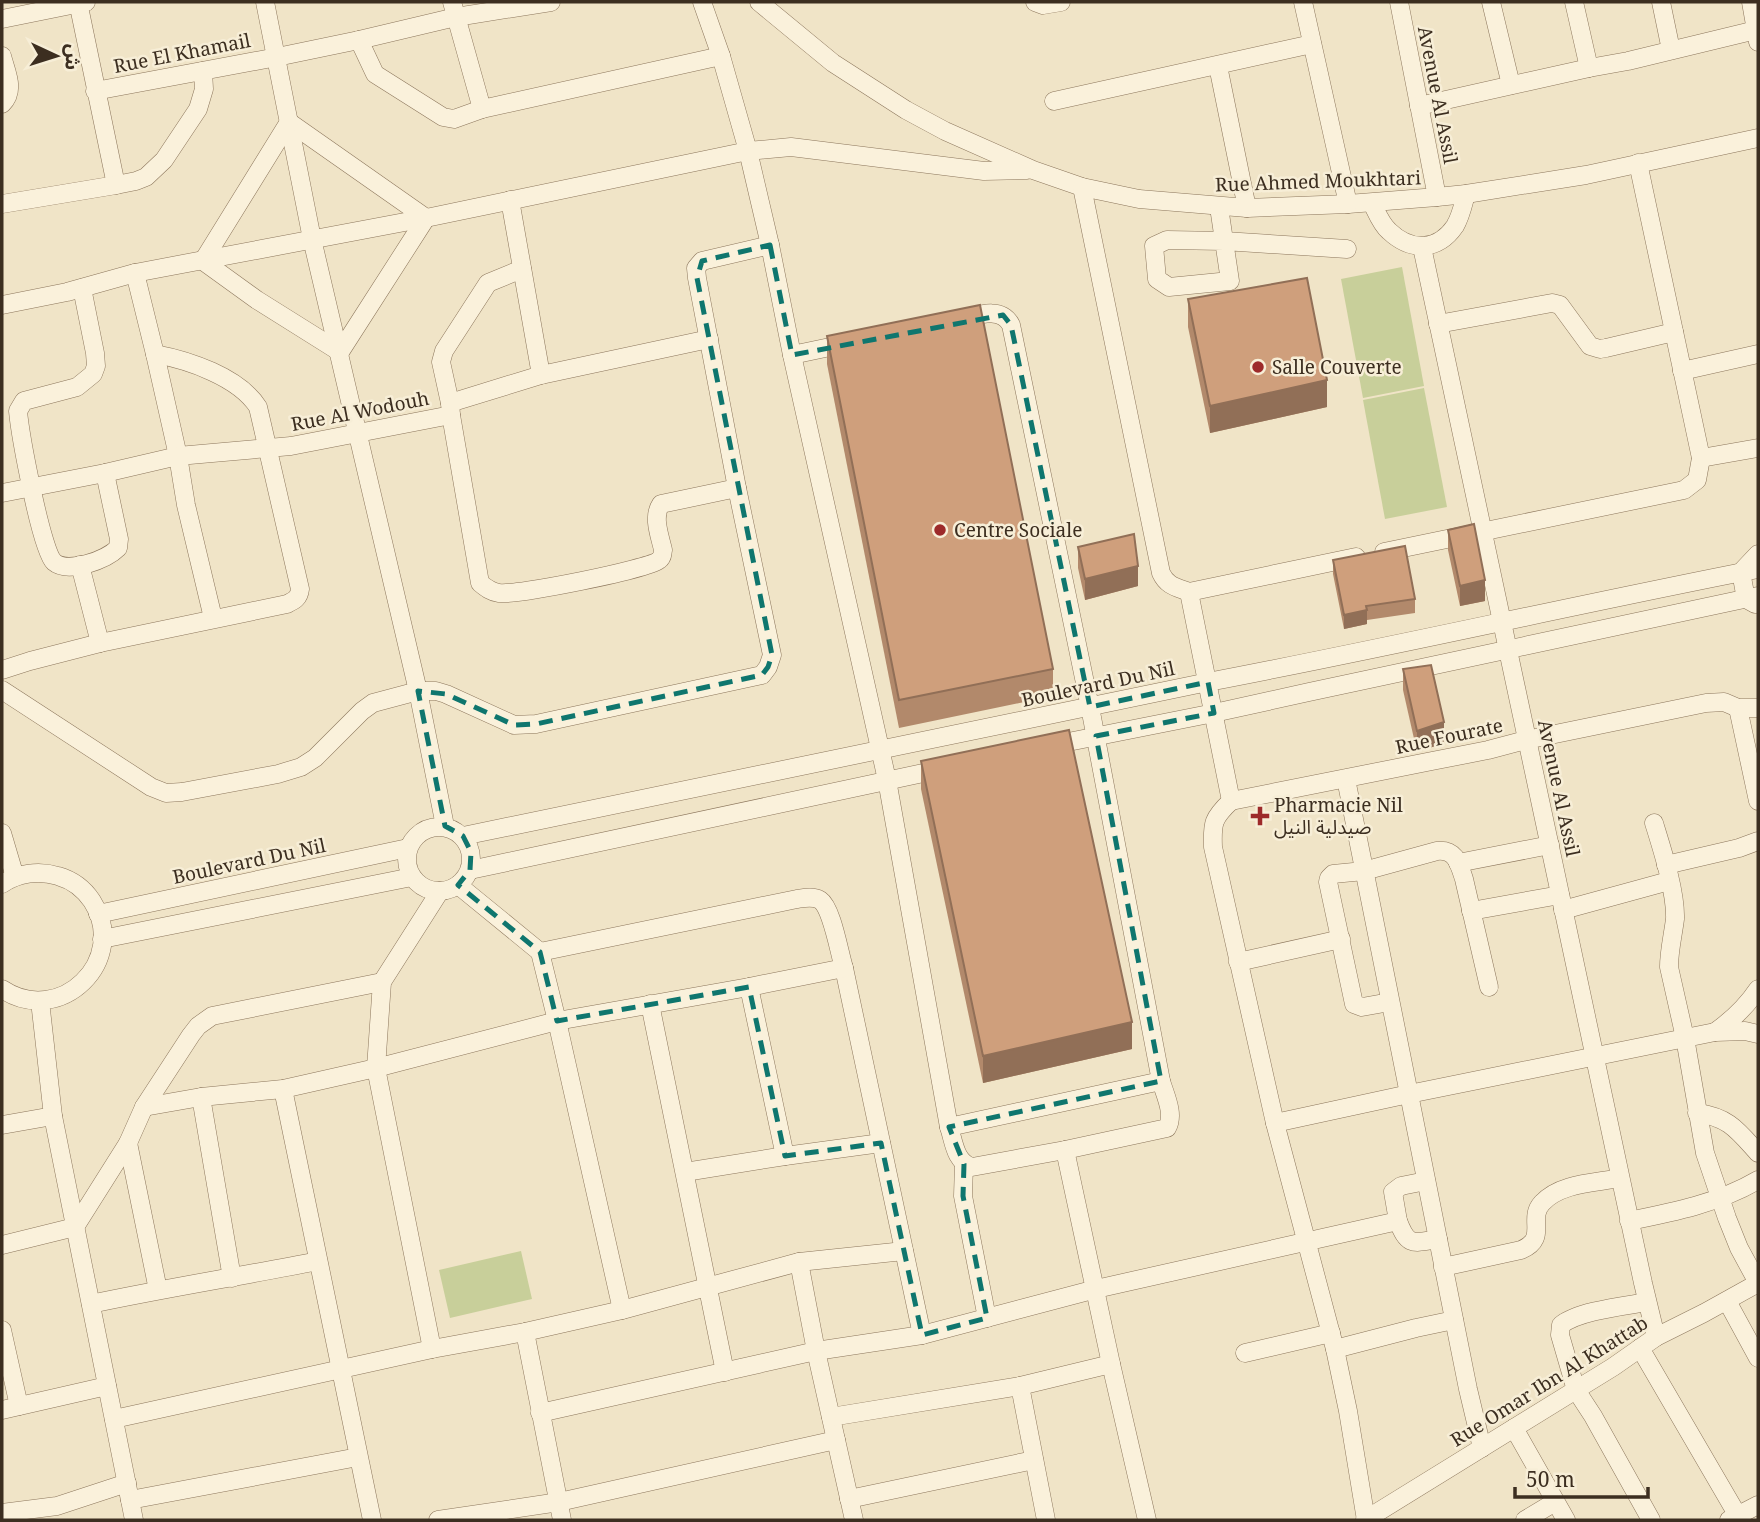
<svg xmlns="http://www.w3.org/2000/svg" width="1760" height="1522" viewBox="0 0 1760 1522" font-family="'Noto Serif','Noto Sans Arabic',serif">
	<style>
		.green { fill: #c8cf9a }
		.lines { fill: none; stroke-linecap: round; stroke-linejoin: round }
		.minor-casing { stroke: #8c765c; stroke-width: 19 }
		.minor { stroke: #faf1db; stroke-width: 18 }
		.wall { fill: #b2896b }
		.shaded-wall { fill: #916f57 }
		.building { fill: #cf9f7c; stroke: #916f57; stroke-width: 2 }
		.marked { fill: none; stroke: #0f766e; stroke-width: 5; stroke-dasharray: 14 9; stroke-linejoin: round }
		.poi-dot { fill: #9d2a2a; stroke: #f7eed7; stroke-width: 2.5 }
		.labels { text-anchor: middle; stroke-width: 5; stroke-linejoin: round; paint-order: stroke }
		.street-label { font-size: 19px; fill: #3c2e20; stroke: #f7eed7 }
		.poi-label { font-size: 19px; fill: #3c2e20; stroke: #f7eed7; text-anchor: start }
	</style>
	<rect width="100%" height="100%" fill="#f0e4c7"/>
	<g class="green">
		<path d="M1402,267L1424,386L1363,398L1341,279Z"/>
		<path d="M1424,388L1447,507L1385,519L1363,400Z"/>
		<path d="M521,1251L532,1299L450,1318L439,1270Z"/>
	</g>
	<g class="lines">
		<defs>
			<g id="minor">
				<path d="M78,2L116,185"/>
				<path d="M265,2L312,239L418,691L445,826"/>
				<path d="M452,2L482,109L721,56"/>
				<path d="M702,2L721,56L748,151L770,245L792,355L887,780L949,1127C954,1142 955,1162 972,1167L1065,1150L1167,1128C1175,1114 1165,1095 1161,1081L1090,707L1011,325C1001,305 976,316 959,320"/>
				<path d="M759,2L833,63L906,110L945,131L1033,170L1082,187L1139,199L1247,208L1348,204L1437,197L1466,194L1586,175L1758,138"/>
				<path d="M1035,2L1043,5L1061,2"/>
				<path d="M1303,2L1348,204"/>
				<path d="M1399,2L1437,197"/>
				<path d="M1491,2L1511,85"/>
				<path d="M1574,2L1589,68"/>
				<path d="M1661,2L1671,50"/>
				<path d="M1751,2L1758,42"/>
				<path d="M2,19L86,2"/>
				<path d="M359,40L375,74L443,117L454,119L482,109"/>
				<path d="M2,56C6,72 16,90 2,104"/>
				<path d="M1218,66L1247,208"/>
				<path d="M95,91L277,57L359,40L456,17L551,2"/>
				<path d="M1054,101L1312,44"/>
				<path d="M1419,106L1589,68L1628,61L1756,30"/>
				<path d="M1082,187L1161,573C1167,586 1176,587 1189,592L1356,557"/>
				<path d="M510,200L541,375"/>
				<path d="M1372,203C1377,213 1381,224 1389,231C1411,252 1438,251 1455,226C1461,216 1463,205 1466,194"/>
				<path d="M2,204L116,185L136,181L146,177L164,160L198,109L204,89L203,71"/>
				<path d="M1219,207L1230,281L1169,287L1157,279L1154,246L1167,240L1224,241L1347,249"/>
				<path d="M1422,247L1643,1283L1656,1337"/>
				<path d="M203,261L257,300L340,352L426,218L289,122"/>
				<path d="M203,261L289,122"/>
				<path d="M135,273L155,354L178,456L186,505L213,618"/>
				<path d="M82,288L95,353L96,366L93,374L77,387L24,401L18,411C20,433 41,550 54,562C68,574 106,560 118,548L119,539L105,473"/>
				<path d="M2,305L67,292L135,273L426,218L748,151L791,147L984,171L1027,170"/>
				<path d="M1438,324L1552,303L1560,305L1590,346L1600,349L1606,348L1674,332"/>
				<path d="M792,355L849,343"/>
				<path d="M1682,371L1758,354"/>
				<path d="M450,403L441,362L444,351L488,283L522,269"/>
				<path d="M451,415L480,583C486,588 491,592 499,593C514,596 650,569 659,560C663,557 662,555 663,550C660,536 652,517 661,504L737,488"/>
				<path d="M1701,458L1758,448"/>
				<path d="M2,493L105,473L178,456L291,446L451,415L450,403L541,375L709,339"/>
				<path d="M1384,552L1684,490L1697,480L1701,458L1638,163"/>
				<path d="M80,565L100,643"/>
				<path d="M1189,592L1231,801"/>
				<path d="M1755,604L1746,599L1741,572L1758,554"/>
				<path d="M2,670L30,661L100,643L287,604C295,600 299,598 300,589L258,407C239,377 188,360 155,354"/>
				<path d="M2,690L151,787L166,793L182,792L278,774L301,767L315,758L362,711L373,703L418,691H436L446,694L514,725L536,724L762,675L768,667L772,655L737,488L697,278L696,268L702,261L770,245"/>
				<path d="M1738,708L1758,801"/>
				<path d="M1048,746L1214,713L1309,692L1758,596"/>
				<path d="M1346,779L1468,1389L1482,1448"/>
				<path d="M1231,801C1213,818 1212,823 1213,847L1275,1123L1335,1349L1348,1411L1366,1520"/>
				<path d="M1231,801L1432,761L1488,750L1526,740L1706,703L1724,702L1738,708H1758"/>
				<path d="M1654,823C1662,849 1676,892 1675,919C1673,935 1669,951 1669,967L1685,1038L1705,1153L1727,1218L1739,1248L1758,1283"/>
				<circle cx="439" cy="859" r="32"/>
				<path d="M2,833L15,877"/>
				<path d="M463,836L1208,682C1392,647 1574,605 1758,569"/>
				<path d="M1458,863L1550,845"/>
				<path d="M1666,865L1739,848L1758,841"/>
				<path d="M470,870L942,769"/>
				<path d="M2,884C18,873 39,870 58,876C72,880 84,889 92,901C130,960 60,1028 2,989"/>
				<path d="M458,885L540,952L557,1021L622,1310"/>
				<path d="M1563,910L1669,881"/>
				<path d="M1471,911L1560,895"/>
				<path d="M98,914L408,848"/>
				<path d="M102,939L412,877"/>
				<path d="M540,952L797,899C804,898 813,896 820,900C832,908 839,952 844,968L922,1335"/>
				<path d="M1238,962L1341,939"/>
				<path d="M749,987L785,1156"/>
				<path d="M40,1001L53,1116L134,1520"/>
				<path d="M1390,1002L1362,1007L1354,1004L1328,882L1329,878L1333,874L1364,871L1437,851C1456,849 1459,864 1464,879L1489,987"/>
				<path d="M650,1004L725,1372"/>
				<path d="M1715,1032C1732,1020 1746,1007 1758,989"/>
				<path d="M283,1089L372,1520"/>
				<path d="M201,1097L232,1278"/>
				<path d="M144,1107L201,1097L283,1089L376,1068L557,1021L749,987L844,968"/>
				<path d="M1697,1113C1729,1117 1738,1131 1758,1153"/>
				<path d="M1275,1123L1409,1094L1715,1032L1745,1031L1758,1034"/>
				<path d="M2,1125L53,1116"/>
				<path d="M949,1127L1161,1081"/>
				<path d="M128,1143L158,1290"/>
				<path d="M1065,1150L1111,1364L1147,1520"/>
				<path d="M964,1164L963,1196L987,1318"/>
				<path d="M685,1172L785,1156L881,1143"/>
				<path d="M1398,1221L1393,1192L1401,1186L1426,1181"/>
				<path d="M1629,1221C1674,1212 1719,1203 1758,1180"/>
				<path d="M2,1245L75,1227L128,1143L144,1107L191,1035L198,1026L212,1016L382,982"/>
				<path d="M799,1262L816,1351L854,1520"/>
				<path d="M1443,1267L1521,1250C1549,1238 1527,1219 1542,1203C1560,1183 1595,1183 1620,1178"/>
				<path d="M1727,1301L1758,1358"/>
				<path d="M1647,1302C1624,1306 1578,1311 1561,1325L1560,1335L1576,1390L1593,1416L1651,1520"/>
				<path d="M91,1304C166,1288 243,1276 318,1261"/>
				<path d="M2,1330L19,1406"/>
				<path d="M525,1332L562,1520"/>
				<path d="M1640,1348L1738,1516"/>
				<path d="M432,1349L376,1068L382,982L440,891"/>
				<path d="M1335,1349L1416,1328L1454,1320"/>
				<path d="M1245,1353L1331,1333"/>
				<path d="M1020,1386L1046,1520"/>
				<path d="M2,1410L107,1386"/>
				<path d="M540,1413L816,1351L922,1335L1096,1289L1398,1221C1408,1247 1413,1243 1438,1239"/>
				<path d="M831,1417L1020,1386L1111,1364"/>
				<path d="M114,1419L432,1349L525,1332L622,1310L799,1262L904,1251"/>
				<path d="M1514,1428L1566,1520"/>
				<path d="M849,1499L1034,1460"/>
				<path d="M130,1500L358,1457"/>
				<path d="M2,1513L57,1506L127,1483"/>
				<path d="M438,1520L559,1502L836,1440"/>
				<path d="M1365,1520L1613,1367L1656,1337L1704,1313L1758,1283"/>
				<path d="M1525,1520L1555,1502"/>
				<path d="M1729,1520L1758,1505"/>
			</g>
		</defs>
		<use href="#minor" class="minor-casing"/>
		<use href="#minor" class="minor"/>
	</g>
	<g class="wall">
		<path d="M1188,299L1327,407L1210,433L1188,327Z"/>
		<path d="M827,336L1053,669V696L899,728L827,364Z"/>
		<path d="M1448,530L1485,601L1460,606L1448,550Z"/>
		<path d="M1078,547L1138,586L1085,600L1078,568Z"/>
		<path d="M1333,560L1415,599V613L1367,620V624L1344,629L1333,574Z"/>
		<path d="M1403,669L1444,743L1417,752L1403,690Z"/>
		<path d="M921,761L1132,1049L983,1083L921,789Z"/>
	</g>
	<g class="shaded-wall">
		<path d="M1327,380V407L1210,433V406Z"/>
		<path d="M1138,566V586L1085,600V579Z"/>
		<path d="M1485,580V601L1460,606V586Z"/>
		<path d="M1367,610V624L1344,629V615Z"/>
		<path d="M1444,722V743L1417,752V731Z"/>
		<path d="M1132,1022V1049L983,1083V1056Z"/>
	</g>
	<g class="building">
		<path d="M1307,278L1327,380L1210,406L1188,299Z"/>
		<path d="M980,305L1053,669L899,700L827,336Z"/>
		<path d="M1474,524L1485,580L1460,586L1448,530Z"/>
		<path d="M1134,534L1138,566L1085,579L1078,547Z"/>
		<path d="M1405,546L1415,599L1366,606L1367,610L1344,615L1333,560Z"/>
		<path d="M1431,665L1444,722L1417,731L1403,669Z"/>
		<path d="M1069,730L1132,1022L983,1056L921,761Z"/>
	</g>
	<path class="marked" d="M770,245L792,355L1003,315L1011,325L1090,707L1208,682L1214,713L1096,736L1161,1081L949,1127L964,1164L963,1196L987,1318L922,1335L881,1143L785,1156L749,987L557,1021L540,952L458,885L470,870L471,852L463,836L445,826L418,691L446,694L514,725L536,724L762,675L768,667L772,655L697,278L702,261Z"/>
	<g class="poi-dot">
		<circle cx="1258" cy="367" r="7"/>
		<circle cx="940" cy="530" r="7"/>
		<path d="M1256.5 805.5h7v7h7v7h-7v7h-7v-7h-7v-7h7z"/>
	</g>
	<g class="labels">
		<g class="street-label">
			<text transform="translate(182 53) rotate(-11)" y="7">Rue El Khamail</text>
			<text transform="translate(1438 95) rotate(79)" y="7">Avenue Al Assil</text>
			<text transform="translate(1318 181) rotate(-2)" y="7">Rue Ahmed Moukhtari</text>
			<text transform="translate(360 411) rotate(-11)" y="7">Rue Al Wodouh</text>
			<text transform="translate(1098 684) rotate(-12)" y="7">Boulevard Du Nil</text>
			<text transform="translate(1449 736) rotate(-12)" y="7">Rue Fourate</text>
			<text transform="translate(1559 788) rotate(78)" y="7">Avenue Al Assil</text>
			<text transform="translate(249 861) rotate(-12)" y="7">Boulevard Du Nil</text>
			<text transform="translate(1549 1381) rotate(-32)" y="7">Rue Omar Ibn Al Khattab</text>
		</g>
		<g class="poi-label">
			<text x="1272" y="374">Salle Couverte</text>
			<text x="954" y="537">Centre Sociale</text>
			<text x="1274" y="812">Pharmacie Nil<tspan x="1274" dy="22">صيدلية النيل</tspan></text>
		</g>
	</g>
	<rect width="1760" height="1522" fill="none" stroke="#3c2e20" stroke-width="7"/>
	<g transform="translate(56 56) rotate(94)" stroke="#f7eed7" stroke-width="5" paint-order="stroke">
	<path d="M0-5L12 26L0 18L-12 26Z" fill="#3c2e20"/>
	<text y="-10" font-size="19" font-weight="bold" text-anchor="middle" fill="#3c2e20">ش</text>
	</g>
	<path d="M1515 1487v10h133v-10" fill="none" stroke="#3c2e20" stroke-width="3.5"/>
	<text x="1526" y="1487" font-size="21" fill="#3c2e20" stroke="#f7eed7" stroke-width="5" paint-order="stroke">50 m</text>
</svg>
